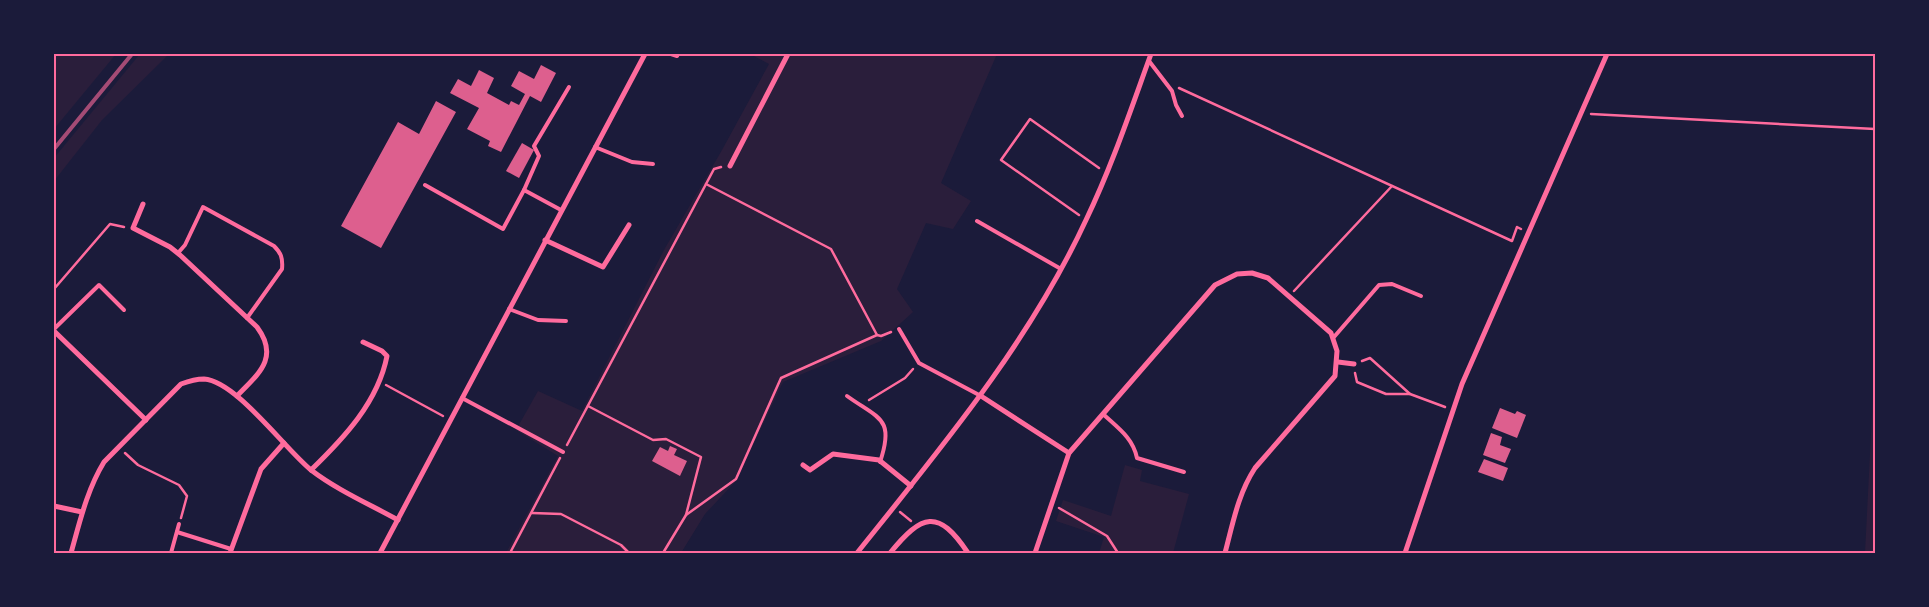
<svg xmlns="http://www.w3.org/2000/svg" width="1929" height="607" viewBox="0 0 1929 607" font-family="'Alegreya Sans',sans-serif">
	<style>
		.green { fill: #2a1e3b }
		.building { fill: #dd5f8e }
		.lines { fill: none; stroke-linecap: round; stroke-linejoin: round }
		.path { stroke: #ff6b9d; stroke-width: 2.5 }
		.service { stroke: #ff6b9d; stroke-width: 4 }
		.minor { stroke: #ff6b9d; stroke-width: 5 }
		.rail { stroke: #a44b75; stroke-width: 4 }
		.neatline { fill: none; stroke: #ff6b9d; stroke-width: 2 }
	</style>
	<rect width="100%" height="100%" fill="#1b1b3a"/>
	<g class="green">
		<path d="M54,54H116L54,129Z"/>
		<path d="M140,54H169L102,120L54,181V158Z"/>
		<path d="M750,54H997L941,183L971,201L953,229L926,223L897,289L913,312L881,341L783,382L736,481L705,514L681,553H506L558,456L516,430L538,391L582,411L664,250L722,150L769,64Z"/>
		<path d="M1875,353V553H1865L1875,354Z"/>
		<path d="M1125,465L1142,470L1140,481L1189,494L1173,553H1099L1104,537L1056,521L1063,500L1111,516Z"/>
	</g>
	<g class="building">
		<path d="M541,65L556,73L541,102L530,96L501,152L488,146L490,141L467,129L479,108L450,93L458,79L471,86L479,70L494,78L487,93L509,105L511,101L519,105L525,94L511,86L519,71L534,79Z"/>
		<path d="M436,101L456,112L381,248L341,226L398,122L419,134Z"/>
		<path d="M522,143L534,150L519,178L506,171Z"/>
		<path d="M1500,408L1515,414L1517,411L1526,415L1517,438L1492,428Z"/>
		<path d="M1491,433L1502,437L1500,445L1511,449L1505,463L1483,455Z"/>
		<path d="M670,446L677,449L674,455L687,461L680,476L652,461L660,447L668,451Z"/>
		<path d="M1484,459L1508,468L1503,481L1478,472Z"/>
	</g>
	<g class="lines">
		<g class="path">
			<path d="M1179,88L1512,241L1517,227L1521,229"/>
			<path d="M1591,114L1875,129"/>
			<path d="M706,184L831,249L877,335"/>
			<path d="M1079,215L1001,160L1030,119L1099,168"/>
			<path d="M54,289L110,224L124,227"/>
			<path d="M1294,291L1392,186"/>
			<path d="M1362,361L1370,358L1410,394"/>
			<path d="M1355,373L1357,382L1386,394H1410L1445,407"/>
			<path d="M386,385L443,416"/>
			<path d="M869,400L905,378L913,369"/>
			<path d="M588,406L653,440L666,439L701,457L686,515"/>
			<path d="M567,445L714,169L721,167"/>
			<path d="M125,453L138,465L179,485L187,496L181,518"/>
			<path d="M1059,508L1107,536L1118,553"/>
			<path d="M900,512L911,521"/>
			<path d="M532,513L561,514L621,545L629,553"/>
			<path d="M510,553L560,458"/>
			<path d="M663,553L686,515L736,479L781,378L877,335L881,336L891,332"/>
		</g>
		<g class="service">
			<path d="M671,54L677,56L678,54"/>
			<path d="M1149,61L1172,91L1176,105L1182,116"/>
			<path d="M595,147L632,162L653,164"/>
			<path d="M425,185L503,229L524,190L561,210"/>
			<path d="M524,190L539,156L534,146L569,87"/>
			<path d="M977,221L1061,269"/>
			<path d="M178,253L185,245L203,207L274,246C281,253 283,258 282,269L247,318"/>
			<path d="M509,309L538,320L566,321"/>
			<path d="M54,329L99,285L124,310"/>
			<path d="M899,329L919,363L981,396"/>
			<path d="M1334,337L1379,285L1392,284L1421,296"/>
			<path d="M847,396C879,419 895,418 880,462"/>
			<path d="M462,398L563,452"/>
			<path d="M1103,414C1118,428 1133,438 1137,458L1184,472"/>
			<path d="M177,532L231,549"/>
			<path d="M171,553L179,524"/>
		</g>
		<g class="minor">
			<path d="M730,166L788,54"/>
			<path d="M143,204L133,228L170,247L180,255L257,327C280,358 258,374 237,396"/>
			<path d="M545,240L603,267L629,225"/>
			<path d="M54,331L146,420"/>
			<path d="M1338,362L1354,364"/>
			<path d="M981,396L1069,453"/>
			<path d="M803,465L810,470L833,454L879,460L911,486"/>
			<path d="M311,470C344,438 378,402 387,356L382,351L363,342"/>
			<path d="M54,506L82,512"/>
			<path d="M71,553C80,521 87,490 104,462L181,384C189,381 196,379 204,379C236,381 285,449 311,470C337,490 369,504 398,520"/>
			<path d="M230,553L261,469L284,443"/>
			<path d="M380,553L645,54"/>
			<path d="M857,553C941,448 1029,343 1086,220C1112,166 1131,109 1151,54"/>
			<path d="M890,553C922,514 938,508 968,553"/>
			<path d="M1035,553L1069,453L1215,285L1237,274L1252,273L1268,278L1331,333L1337,351L1335,376L1255,468C1238,494 1233,523 1225,553"/>
			<path d="M1405,553L1462,384L1607,54"/>
		</g>
		<path class="rail" d="M54,149L132,54"/>
	</g>
	<rect width="1929" height="607" fill="none" stroke="#1b1b3a" stroke-width="110"/>
	<rect x="55" y="55" width="1819" height="497" class="neatline"/>
</svg>
